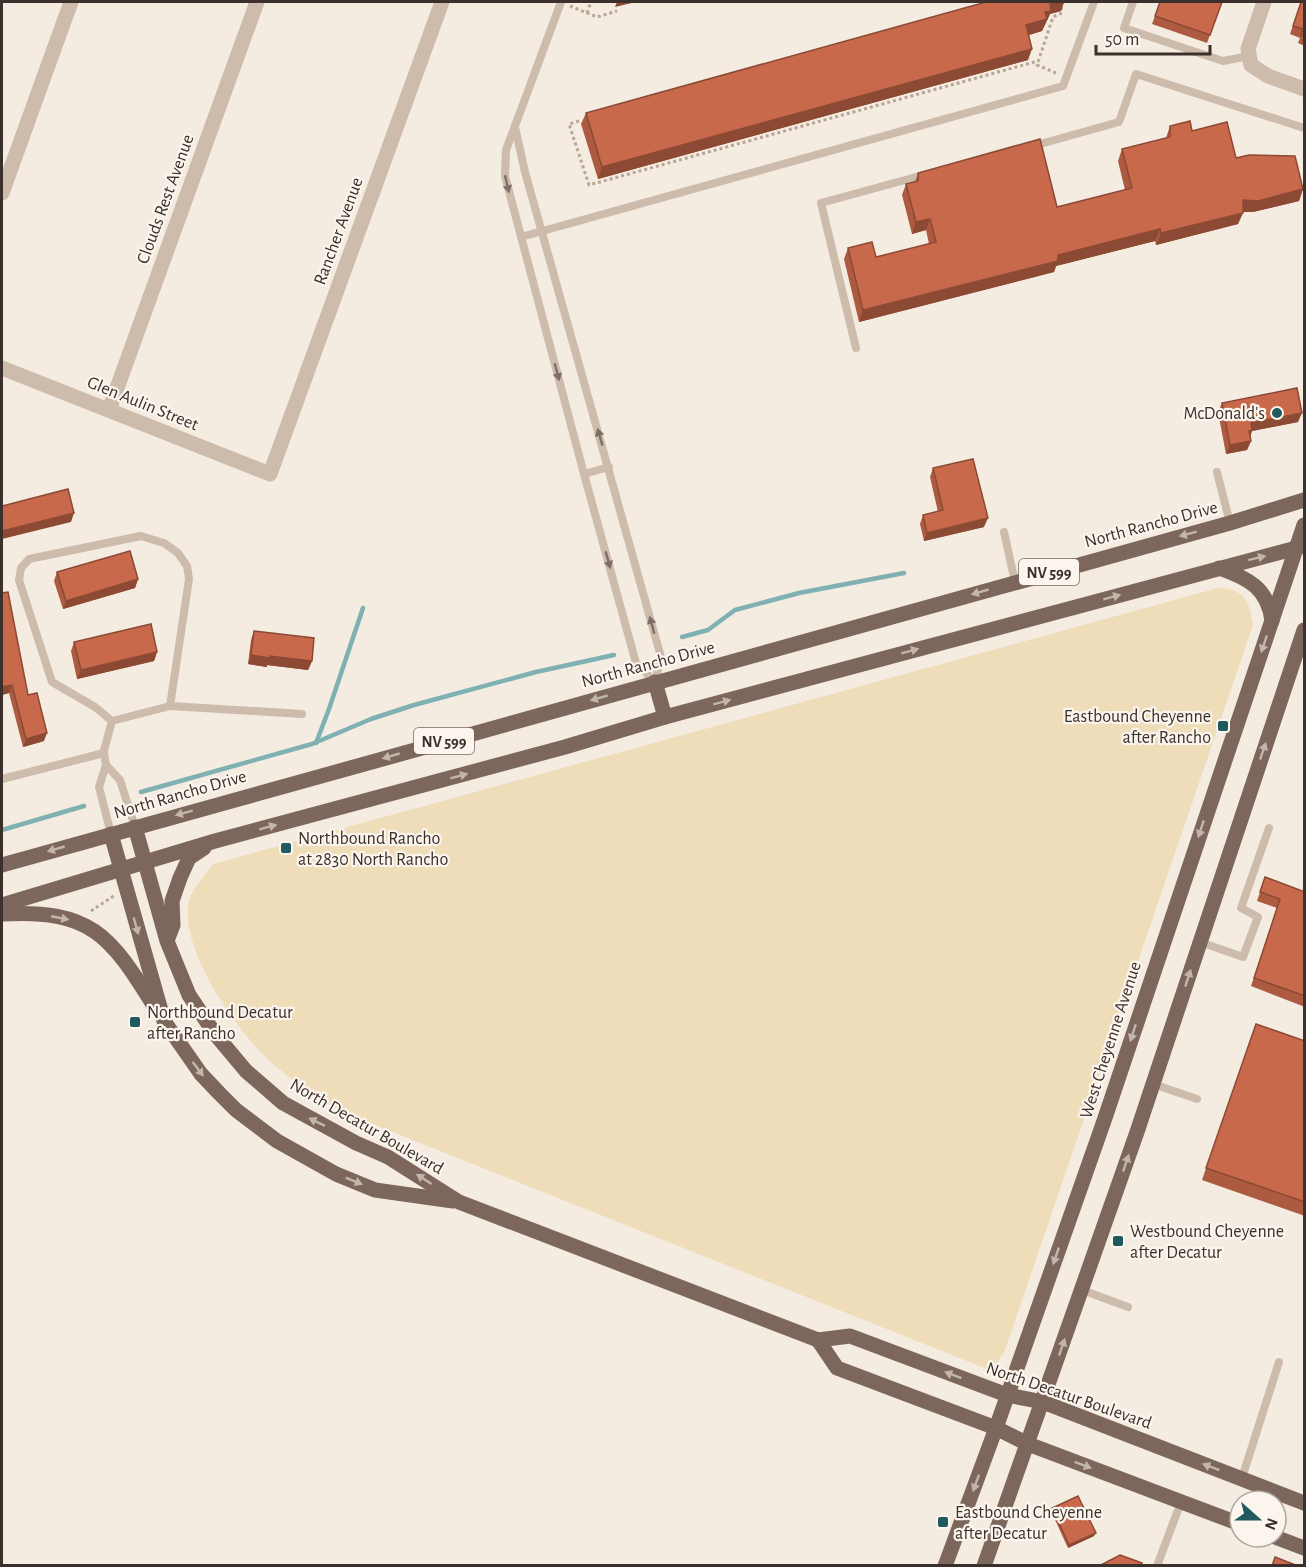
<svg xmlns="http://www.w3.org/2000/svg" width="1306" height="1567" viewBox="0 0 1306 1567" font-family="'Alegreya Sans',sans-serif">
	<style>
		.sand { fill: #efdcb8 }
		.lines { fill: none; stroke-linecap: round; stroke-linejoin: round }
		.stream { stroke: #7fb0b2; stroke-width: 4.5 }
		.path { stroke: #b9a596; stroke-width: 3; stroke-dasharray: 3 3; stroke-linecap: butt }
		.service { stroke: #cdbbac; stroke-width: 8 }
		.minor { stroke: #cdbbac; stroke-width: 15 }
		.primary { stroke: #7d675c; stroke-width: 15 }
		.wall { fill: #ac5a40 }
		.shaded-wall { fill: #8c4a34 }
		.building { fill: #c8694b; stroke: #8c4a34; stroke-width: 1.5 }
		.oneway { fill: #7d6f65 }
		.oneway2 { fill: #c2b5ac }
		.poi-dot { fill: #1f5a5e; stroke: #fbf5ee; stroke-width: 2 }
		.labels { text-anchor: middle; stroke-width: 4.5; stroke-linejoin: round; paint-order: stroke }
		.shield { fill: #fbf5ee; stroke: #756b66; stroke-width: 1.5 }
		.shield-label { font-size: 16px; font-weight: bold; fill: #3b302b }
		.street-label { font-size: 18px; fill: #3b302b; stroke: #fbf5ee }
		.poi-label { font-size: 18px; fill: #3b302b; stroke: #fbf5ee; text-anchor: start }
	</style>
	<rect width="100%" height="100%" fill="#f4ebe1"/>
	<path class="sand" d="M1218,588C1244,588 1250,602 1253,625L1005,1350L992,1371L340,1111C315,1097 294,1082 273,1064C239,1035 175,944 190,898C193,888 207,873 213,864Z"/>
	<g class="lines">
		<g class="stream">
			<path d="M682,637L708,630L735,610L799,593L904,573"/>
			<path d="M316,743L329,709L363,608"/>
			<path d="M141,792L312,744L371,719L414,705L536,672L614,655"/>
			<path d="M2,830L84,806"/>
		</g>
		<g class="path">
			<path d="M570,6L597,17L617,11"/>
			<path d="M587,13L591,2"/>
			<path d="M1056,73L1037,65L1053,17L1062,13L1060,2"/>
			<path d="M579,121L569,124L589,185L1038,61"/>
			<path d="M91,911L115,895"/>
		</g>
		<g class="service">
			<path d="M561,2L506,150L505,176L584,474L636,663L655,682"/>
			<path d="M1133,2L1124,28L1223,61L1249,56"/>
			<path d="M515,127L525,172L661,657L655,682"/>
			<path d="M1033,146L1119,122L1136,74L1304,128"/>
			<path d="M521,237L1063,86L1094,2"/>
			<path d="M856,348L821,203L927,174"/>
			<path d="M1217,472L1230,523"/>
			<path d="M584,474L609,467"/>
			<path d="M1004,532L1015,582"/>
			<path d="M170,706L302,714"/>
			<path d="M103,754L112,721L95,707L52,682L19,580L21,568L29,559L141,536L164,543L178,553L187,566L189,579L170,706L112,721"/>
			<path d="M106,765L120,780L135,827"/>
			<path d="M2,779L104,753L106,765L99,787L111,834"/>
			<path d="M1200,942L1243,957L1258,917L1241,908L1269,828"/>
			<path d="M1153,1084L1197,1099"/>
			<path d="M1082,1290L1128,1307"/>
			<path d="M1242,1478L1279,1362"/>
			<path d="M1157,1566L1181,1502"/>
		</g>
		<g class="minor">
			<path d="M1264,2L1248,49L1251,65L1268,76L1304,89"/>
			<path d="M2,193L71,2"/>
			<path d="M2,368L270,474L442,2"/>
			<path d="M109,410L257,2"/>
		</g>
		<g class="primary">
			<path d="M1219,568C1248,578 1268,588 1272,621"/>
			<path d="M655,682L665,717"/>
			<path d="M135,827L167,941L189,995L215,1034L246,1071L283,1103L356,1143L388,1157L459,1202L818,1340L850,1336L1007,1395L1043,1402L1304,1503"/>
			<path d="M111,834L164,1021L201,1074L219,1093L236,1110L277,1141L336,1174L375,1190L453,1201"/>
			<path d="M2,865L1230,523L1304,500"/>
			<path d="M2,905L215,841L565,747L665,717L1304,546"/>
			<path d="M2,914C91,909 110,935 154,1006"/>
			<path d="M168,938L173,925L172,901L180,878L189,858L204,848"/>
			<path d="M818,1340L837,1368L996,1428L1028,1444L1240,1524"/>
			<path d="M1275,1537L1304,1548"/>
			<path d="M945,1566L996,1428L1105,1118L1304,525"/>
			<path d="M984,1566L1137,1132L1304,630"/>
		</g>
	</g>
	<g class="wall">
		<path d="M986,2H1064L1061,11L1050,14L1042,31L1029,35L1028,60L598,179L581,124L586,113Z"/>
		<path d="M1160,2H1222L1207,43L1152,24Z"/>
		<path d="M1301,2H1305V46L1298,43L1300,38L1290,34Z"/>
		<path d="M1170,126L1192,131L1236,158L1303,189L1299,201L1253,212H1243L1238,224L1156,245L1155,241L1056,266L1054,272L859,322L844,259L848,248L876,257L929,244L926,230L912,234L902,195L906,184L915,182L918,173L1057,207L1125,190L1118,161L1122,149L1166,138Z"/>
		<path d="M1222,403L1298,422L1252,431L1250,437L1251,441L1247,450L1226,454L1218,412Z"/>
		<path d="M933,468L984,527L924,541L920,524L923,515L938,512L930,477Z"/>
		<path d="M57,572L138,579L135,588L63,609L54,581Z"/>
		<path d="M2,593L28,695L44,741L23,747L9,693L2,695Z"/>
		<path d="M254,631L312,661L308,670L267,665V667L248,664L251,640Z"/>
		<path d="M74,642L157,652L154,661L77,679L71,651Z"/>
		<path d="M1265,877L1305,892V1007L1251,986L1277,908L1257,901Z"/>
		<path d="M1256,1024L1305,1041V1216L1202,1180Z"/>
		<path d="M1052,1508L1094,1536L1068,1548L1051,1511Z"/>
	</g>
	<g class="shaded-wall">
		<path d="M617,2H636L615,7Z"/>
		<path d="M1057,2H1064L1061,11L1050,14L1042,31L1022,37L1026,25L1045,12L1050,4Z"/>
		<path d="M1032,49L1028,60L598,179L602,167Z"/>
		<path d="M1303,189L1299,201L1253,212H1238L1243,200Z"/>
		<path d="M1243,213L1238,224L1156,245L1161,233Z"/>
		<path d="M930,219L926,230L912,234L916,222Z"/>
		<path d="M1160,229L1155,241L1056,266L1054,272L859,322L863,310L1058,255Z"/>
		<path d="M1302,413L1298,422L1252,431L1249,439H1245L1251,423Z"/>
		<path d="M1251,441L1247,450L1226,454L1230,445Z"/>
		<path d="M74,513L71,522L2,539V531Z"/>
		<path d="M988,518L984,527L924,541L927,533Z"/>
		<path d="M138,579L135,588L63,609L66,601Z"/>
		<path d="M157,652L154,661L77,679L81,670Z"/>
		<path d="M251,655L270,656L312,661L308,670L267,665V667L248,664Z"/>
		<path d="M12,685L9,693L2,695V687Z"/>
		<path d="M47,733L44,741L23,747L26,739Z"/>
		<path d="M1096,1533L1094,1536L1068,1548L1069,1545Z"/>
	</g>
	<g class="building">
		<path d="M986,2H1057L1050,4L1051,11L1045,12L1047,19L1026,25L1032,49L602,167L586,113Z"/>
		<path d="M1160,2H1222L1210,35L1155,16Z"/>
		<path d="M1301,2H1305V36L1301,35L1303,29L1293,26Z"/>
		<path d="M1190,121L1192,131L1227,122L1236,158L1249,155L1295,156L1303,189L1258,201L1243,200V213L1161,233L1160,229L1058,255V261L863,310L848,248L872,242L876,257L936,242L930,219L916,222L906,184L918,181V173L1040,139L1057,207L1132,188L1122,149L1170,137V126Z"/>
		<path d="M1297,388L1302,413L1251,423L1252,430L1249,431L1251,441L1230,445L1222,403Z"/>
		<path d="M973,459L988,518L927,533L923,515L943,510L933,468Z"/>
		<path d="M68,489L74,513L2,531V506Z"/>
		<path d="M130,551L138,579L66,601L57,572Z"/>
		<path d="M8,592L28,695L37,693L47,733L26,739L12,685L2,687V593Z"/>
		<path d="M151,624L157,652L81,670L74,642Z"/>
		<path d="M254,631L314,638L312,661L270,656V658L251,655Z"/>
		<path d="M1265,877L1305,892V996L1254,978L1280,899L1260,892Z"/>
		<path d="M1256,1024L1305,1041V1202L1206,1168Z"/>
		<path d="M1078,1496L1096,1533L1069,1545L1052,1508Z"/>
		<path d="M1120,1555L1142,1563L1141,1566H1099Z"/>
		<path d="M1275,1557L1298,1566H1272Z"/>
	</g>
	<defs><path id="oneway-solid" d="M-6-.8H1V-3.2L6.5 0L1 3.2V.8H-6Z" transform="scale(1.5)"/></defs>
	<g class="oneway">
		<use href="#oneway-solid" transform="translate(507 184) rotate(77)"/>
		<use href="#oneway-solid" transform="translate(557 372) rotate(75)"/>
		<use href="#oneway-solid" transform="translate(600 437) rotate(-106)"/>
		<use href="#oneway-solid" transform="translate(608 560) rotate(74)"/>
		<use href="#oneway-solid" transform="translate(652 625) rotate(-105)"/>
	</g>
	<g class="oneway2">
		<use href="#oneway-solid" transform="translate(1188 534) rotate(165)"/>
		<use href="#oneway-solid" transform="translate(1257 558) rotate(-14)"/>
		<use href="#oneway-solid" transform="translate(980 592) rotate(164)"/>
		<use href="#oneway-solid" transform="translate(1112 597) rotate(-15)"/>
		<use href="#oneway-solid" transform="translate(1264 644) rotate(109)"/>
		<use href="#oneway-solid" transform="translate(910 651) rotate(-15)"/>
		<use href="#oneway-solid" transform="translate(599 698) rotate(164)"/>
		<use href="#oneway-solid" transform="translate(722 702) rotate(-15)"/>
		<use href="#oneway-solid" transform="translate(1263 751) rotate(-71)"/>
		<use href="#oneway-solid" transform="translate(391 756) rotate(164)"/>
		<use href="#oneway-solid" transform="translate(459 776) rotate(-15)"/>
		<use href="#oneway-solid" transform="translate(184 813) rotate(165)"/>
		<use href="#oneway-solid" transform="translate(268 827) rotate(-15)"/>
		<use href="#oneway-solid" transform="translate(1201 829) rotate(108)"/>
		<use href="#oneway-solid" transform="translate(56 849) rotate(164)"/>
		<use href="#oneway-solid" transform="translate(60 918) rotate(11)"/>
		<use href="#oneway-solid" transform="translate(136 926) rotate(74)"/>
		<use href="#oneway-solid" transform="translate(1188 978) rotate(-72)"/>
		<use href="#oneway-solid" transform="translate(1133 1033) rotate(108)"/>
		<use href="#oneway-solid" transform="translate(198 1069) rotate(53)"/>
		<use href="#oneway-solid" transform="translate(317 1122) rotate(-154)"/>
		<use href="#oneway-solid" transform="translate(1126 1163) rotate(-71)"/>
		<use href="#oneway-solid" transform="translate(424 1179) rotate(-147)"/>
		<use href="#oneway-solid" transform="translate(354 1181) rotate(22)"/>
		<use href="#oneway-solid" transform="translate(1056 1256) rotate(109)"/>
		<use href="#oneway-solid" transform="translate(1062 1347) rotate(-71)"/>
		<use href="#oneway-solid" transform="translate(953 1375) rotate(-159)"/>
		<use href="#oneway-solid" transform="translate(1083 1465) rotate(21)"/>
		<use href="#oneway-solid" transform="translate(1211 1467) rotate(-159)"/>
		<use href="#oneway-solid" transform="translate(976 1483) rotate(110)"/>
	</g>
	<g class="poi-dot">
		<circle cx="1277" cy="413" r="6"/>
		<rect x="1217" y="720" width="12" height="12" rx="3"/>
		<rect x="280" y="842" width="12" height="12" rx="3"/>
		<rect x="129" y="1016" width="12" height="12" rx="3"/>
		<rect x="1112" y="1235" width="12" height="12" rx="3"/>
		<rect x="937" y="1516" width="12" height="12" rx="3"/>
	</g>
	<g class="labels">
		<g class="shield">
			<rect x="1019" y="559" width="60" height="26" rx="4.5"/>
			<rect x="414" y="728" width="60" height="26" rx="4.5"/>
		</g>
		<g class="shield-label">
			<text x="1049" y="578">NV 599</text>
			<text x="444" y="747">NV 599</text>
		</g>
		<g class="street-label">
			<text transform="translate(165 199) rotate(-70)" y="6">Clouds Rest Avenue</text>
			<text transform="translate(338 231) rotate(-70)" y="6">Rancher Avenue</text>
			<text transform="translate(143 403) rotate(22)" y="6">Glen Aulin Street</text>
			<text transform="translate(1151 524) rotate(-15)" y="6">North Rancho Drive</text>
			<text transform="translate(648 664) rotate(-15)" y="6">North Rancho Drive</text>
			<text transform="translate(180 794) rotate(-16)" y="6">North Rancho Drive</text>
			<text transform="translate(1110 1040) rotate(-72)" y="6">West Cheyenne Avenue</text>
			<text transform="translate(367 1126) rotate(30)" y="6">North Decatur Boulevard</text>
			<text transform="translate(1069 1395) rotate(19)" y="6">North Decatur Boulevard</text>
		</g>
		<g class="poi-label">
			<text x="1265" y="419" text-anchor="end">McDonald's</text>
			<text x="1211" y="722" text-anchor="end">Eastbound Cheyenne<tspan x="1211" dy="21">after Rancho</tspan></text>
			<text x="298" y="844">Northbound Rancho<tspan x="298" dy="21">at 2830 North Rancho</tspan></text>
			<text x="147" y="1018">Northbound Decatur<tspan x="147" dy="21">after Rancho</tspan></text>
			<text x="1130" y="1237">Westbound Cheyenne<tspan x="1130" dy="21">after Decatur</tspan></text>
			<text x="955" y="1518">Eastbound Cheyenne<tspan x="955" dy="21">after Decatur</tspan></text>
		</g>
	</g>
	<rect width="1306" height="1567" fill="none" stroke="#3b302b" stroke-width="6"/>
	<g transform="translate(1258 1519) rotate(111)"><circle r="28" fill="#fbf5ee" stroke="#aea6a0" stroke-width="1.5"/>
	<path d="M0-4.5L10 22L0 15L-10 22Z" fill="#1f5a5e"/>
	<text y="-9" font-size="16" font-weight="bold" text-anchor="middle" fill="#3b302b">N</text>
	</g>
	<path d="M1096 45v9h114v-9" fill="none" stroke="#3b302b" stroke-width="3"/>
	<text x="1105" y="45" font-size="18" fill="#3b302b" stroke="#fbf5ee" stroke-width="4.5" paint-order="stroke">50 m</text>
</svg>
